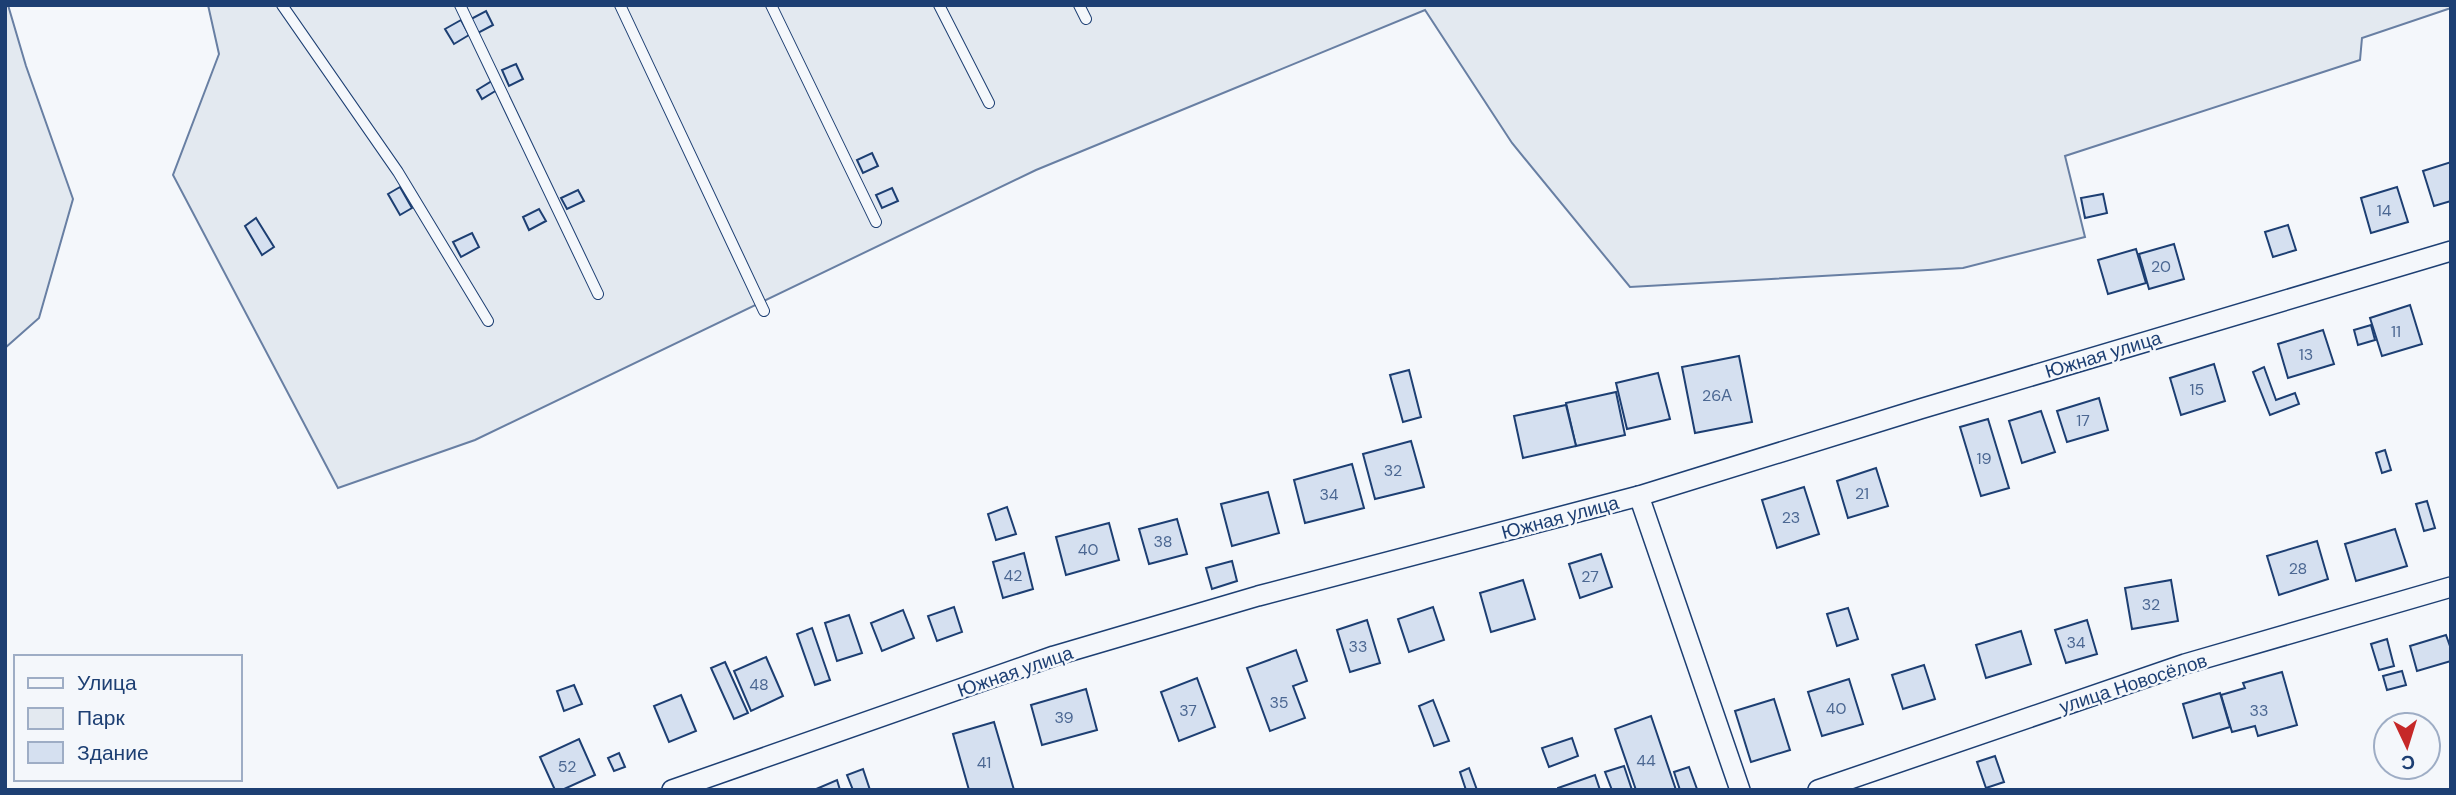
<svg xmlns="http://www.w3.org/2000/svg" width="2456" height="795" viewBox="0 0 2456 795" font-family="'DM Sans',sans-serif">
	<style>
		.green { fill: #e3e9f0; stroke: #687fa3; stroke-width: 2 }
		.building { fill: #d5e0f0; stroke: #1d3f73; stroke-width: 2 }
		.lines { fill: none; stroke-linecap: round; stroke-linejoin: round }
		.service-casing { stroke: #1d3f73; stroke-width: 12 }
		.minor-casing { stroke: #1d3f73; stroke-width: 22 }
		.service { stroke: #f4f7fb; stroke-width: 10 }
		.minor { stroke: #f4f7fb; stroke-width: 19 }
		.labels { text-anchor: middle; stroke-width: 5; stroke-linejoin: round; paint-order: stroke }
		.number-label { font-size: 16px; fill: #4b6792 }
		.street-label { font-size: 19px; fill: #1d3f73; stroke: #f4f7fb }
	</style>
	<rect width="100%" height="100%" fill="#f4f7fb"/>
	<g class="green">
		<path d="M5,5H8L26,66L73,199L39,318L5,348Z"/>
		<path d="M208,5H2451V8L2362,38L2360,60L2065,156L2085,237L1963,268L1630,287L1512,143L1425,10L1036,170L475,440L338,488L173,175L219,54Z"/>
	</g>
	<g class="building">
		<path d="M486,11L493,25L478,33L471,19Z"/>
		<path d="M461,20L469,35L454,44L445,29Z"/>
		<path d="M516,64L523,79L509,86L502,70Z"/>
		<path d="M492,81L497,90L482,99L477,90Z"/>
		<path d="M872,153L878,166L863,173L857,160Z"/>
		<path d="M2451,162V201L2434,206L2423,171Z"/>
		<path d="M400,187L412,208L400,215L388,194Z"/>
		<path d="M2397,187L2408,222L2371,233L2361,198Z"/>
		<path d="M892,188L898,201L882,208L876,195Z"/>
		<path d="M578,190L584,201L567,209L561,198Z"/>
		<path d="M2103,194L2107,213L2085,218L2081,198Z"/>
		<path d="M539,209L546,221L529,230L523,217Z"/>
		<path d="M256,218L274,247L262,255L245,226Z"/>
		<path d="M2288,225L2296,250L2273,257L2265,232Z"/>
		<path d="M472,233L479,247L461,257L453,242Z"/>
		<path d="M2174,244L2184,279L2149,289L2139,254Z"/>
		<path d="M2136,249L2146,283L2108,294L2098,260Z"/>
		<path d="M2410,305L2422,344L2382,356L2370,318Z"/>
		<path d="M2371,325L2375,340L2358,345L2354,330Z"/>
		<path d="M2323,330L2334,364L2288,378L2278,344Z"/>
		<path d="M1739,356L1752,422L1695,433L1682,367Z"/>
		<path d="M2214,364L2225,401L2181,415L2170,378Z"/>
		<path d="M2264,367L2276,400L2295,393L2299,404L2270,415L2253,372Z"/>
		<path d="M1409,370L1421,417L1403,422L1390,375Z"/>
		<path d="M1658,373L1670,419L1627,429L1616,383Z"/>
		<path d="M1616,392L1625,435L1576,446L1566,403Z"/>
		<path d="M2099,398L2108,430L2067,442L2057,411Z"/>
		<path d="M1566,405L1576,446L1523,458L1514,416Z"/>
		<path d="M2041,411L2055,452L2022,463L2009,421Z"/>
		<path d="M1988,419L2009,488L1981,496L1960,427Z"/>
		<path d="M1411,441L1424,487L1375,499L1363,454Z"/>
		<path d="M2385,450L2391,470L2382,473L2376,453Z"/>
		<path d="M1352,464L1364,508L1305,523L1294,480Z"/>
		<path d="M1876,468L1888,506L1848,518L1837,481Z"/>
		<path d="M1804,487L1819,534L1777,548L1762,500Z"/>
		<path d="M1268,492L1279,533L1232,546L1221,504Z"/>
		<path d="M2427,501L2435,528L2424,531L2416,504Z"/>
		<path d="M1007,507L1016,534L996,540L988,514Z"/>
		<path d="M1177,519L1187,554L1149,564L1139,529Z"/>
		<path d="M1109,523L1119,560L1066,575L1056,537Z"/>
		<path d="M2395,529L2407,566L2356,581L2345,544Z"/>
		<path d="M2317,541L2328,579L2279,595L2267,556Z"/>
		<path d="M1024,553L1033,589L1003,598L993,562Z"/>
		<path d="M1601,554L1612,587L1580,598L1569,564Z"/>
		<path d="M1232,561L1237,581L1212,589L1206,568Z"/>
		<path d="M1523,580L1535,619L1491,632L1480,593Z"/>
		<path d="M2171,580L2178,621L2132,629L2125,588Z"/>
		<path d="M954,607L962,632L937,641L928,616Z"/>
		<path d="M1433,607L1444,640L1409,652L1398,619Z"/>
		<path d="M1848,608L1858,639L1837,646L1827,614Z"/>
		<path d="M903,610L914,638L882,651L871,623Z"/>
		<path d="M849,615L862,653L837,661L825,623Z"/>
		<path d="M1367,620L1380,663L1350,672L1337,630Z"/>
		<path d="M2087,620L2097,654L2066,663L2055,630Z"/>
		<path d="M812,628L830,680L815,685L797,634Z"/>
		<path d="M2021,631L2031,664L1986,678L1976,645Z"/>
		<path d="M2446,635L2451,649V661L2417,671L2410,646Z"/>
		<path d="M2387,639L2394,666L2379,670L2371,644Z"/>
		<path d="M1296,650L1307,681L1293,686L1305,718L1270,731L1247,668Z"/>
		<path d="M766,657L783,696L751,711L734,671Z"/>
		<path d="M725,662L748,713L734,719L711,668Z"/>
		<path d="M1924,665L1935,699L1903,709L1892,675Z"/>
		<path d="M2402,671L2406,685L2387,690L2383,676Z"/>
		<path d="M2282,672L2297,725L2258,736L2255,726L2232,732L2221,695L2245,688L2243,683Z"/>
		<path d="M1197,678L1215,727L1179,741L1161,692Z"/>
		<path d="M1849,679L1863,724L1822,736L1808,692Z"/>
		<path d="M574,685L582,704L564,711L557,691Z"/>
		<path d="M1086,689L1097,730L1042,745L1031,705Z"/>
		<path d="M2220,693L2230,727L2193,738L2183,704Z"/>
		<path d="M681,695L696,731L669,742L654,706Z"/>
		<path d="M1774,699L1790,750L1751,762L1735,711Z"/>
		<path d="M1433,700L1449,741L1434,746L1419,706Z"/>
		<path d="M1651,716L1676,790H1636L1615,729Z"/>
		<path d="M994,722L1014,790H969L953,734Z"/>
		<path d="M1572,738L1578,756L1549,767L1542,748Z"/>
		<path d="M579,739L595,775L562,790H555L540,757Z"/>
		<path d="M619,753L625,767L614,771L608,758Z"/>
		<path d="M1995,756L2004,782L1986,788L1977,762Z"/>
		<path d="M1624,766L1632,790H1612L1605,772Z"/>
		<path d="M1689,767L1697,789L1680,790L1674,772Z"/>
		<path d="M1469,768L1477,790H1466L1460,772Z"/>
		<path d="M863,769L870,790H853L847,775Z"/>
		<path d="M1595,775L1600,790H1558V788Z"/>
		<path d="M837,780L840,790H814Z"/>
	</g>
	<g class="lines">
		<defs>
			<g id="service">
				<path d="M282,5L398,172L488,321"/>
				<path d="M460,5L598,294"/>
				<path d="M620,5L764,311"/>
				<path d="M771,5L876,222"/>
				<path d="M939,5L989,103"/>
				<path d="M1079,5L1086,19"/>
			</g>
			<g id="minor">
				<path d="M1639,496L1740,790"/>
				<path d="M672,790L1054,656L1258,596L1639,496L1920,409L2451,251"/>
				<path d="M1818,790L2185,664L2451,587"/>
			</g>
		</defs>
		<use href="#service" class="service-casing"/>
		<use href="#minor" class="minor-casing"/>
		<use href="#service" class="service"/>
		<use href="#minor" class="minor"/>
	</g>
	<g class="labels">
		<g class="number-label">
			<text x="2384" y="216">14</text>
			<text x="2161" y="272">20</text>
			<text x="2396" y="337">11</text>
			<text x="2306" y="360">13</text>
			<text x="2197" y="395">15</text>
			<text x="1717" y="401">26А</text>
			<text x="2083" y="426">17</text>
			<text x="1984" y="464">19</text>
			<text x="1393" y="476">32</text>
			<text x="1862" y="499">21</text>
			<text x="1329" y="500">34</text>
			<text x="1791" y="523">23</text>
			<text x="1163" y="547">38</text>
			<text x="1088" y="555">40</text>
			<text x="2298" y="574">28</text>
			<text x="1013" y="581">42</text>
			<text x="1590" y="582">27</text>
			<text x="2151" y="610">32</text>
			<text x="2076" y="648">34</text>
			<text x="1358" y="652">33</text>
			<text x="759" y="690">48</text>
			<text x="1279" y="708">35</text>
			<text x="1836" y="714">40</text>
			<text x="1188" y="716">37</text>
			<text x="2259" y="716">33</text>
			<text x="1064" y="723">39</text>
			<text x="1646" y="766">44</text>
			<text x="984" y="768">41</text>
			<text x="567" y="772">52</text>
		</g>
		<g class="street-label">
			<text transform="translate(2103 354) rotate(-17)" y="7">Южная улица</text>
			<text transform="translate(1560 517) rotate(-15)" y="7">Южная улица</text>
			<text transform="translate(1015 671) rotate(-19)" y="7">Южная улица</text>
			<text transform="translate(2133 683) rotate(-18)" y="7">улица Новосёлов</text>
		</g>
	</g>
	<rect width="2456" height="795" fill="none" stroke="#1d3f73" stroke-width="14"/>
	<rect x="14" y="655" width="228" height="126" fill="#f4f7fb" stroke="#9eadc5" stroke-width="2"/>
	<rect x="28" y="678" width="35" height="10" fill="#f4f7fb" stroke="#9eadc5" stroke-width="2"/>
	<text x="77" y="690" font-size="21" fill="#1d3f73">Улица</text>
	<rect x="28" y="708" width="35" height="21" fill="#e3e9f0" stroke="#9eadc5" stroke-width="2"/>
	<text x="77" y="725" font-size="21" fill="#1d3f73">Парк</text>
	<rect x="28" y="742" width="35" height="21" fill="#d5e0f0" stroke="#9eadc5" stroke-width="2"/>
	<text x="77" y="760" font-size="21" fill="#1d3f73">Здание</text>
	<g transform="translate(2407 746) rotate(176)"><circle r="33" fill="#f4f7fb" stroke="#9eadc5" stroke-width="2"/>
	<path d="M0-5L12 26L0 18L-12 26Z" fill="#c62828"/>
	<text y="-10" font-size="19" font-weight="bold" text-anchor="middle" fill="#1d3f73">С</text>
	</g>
</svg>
